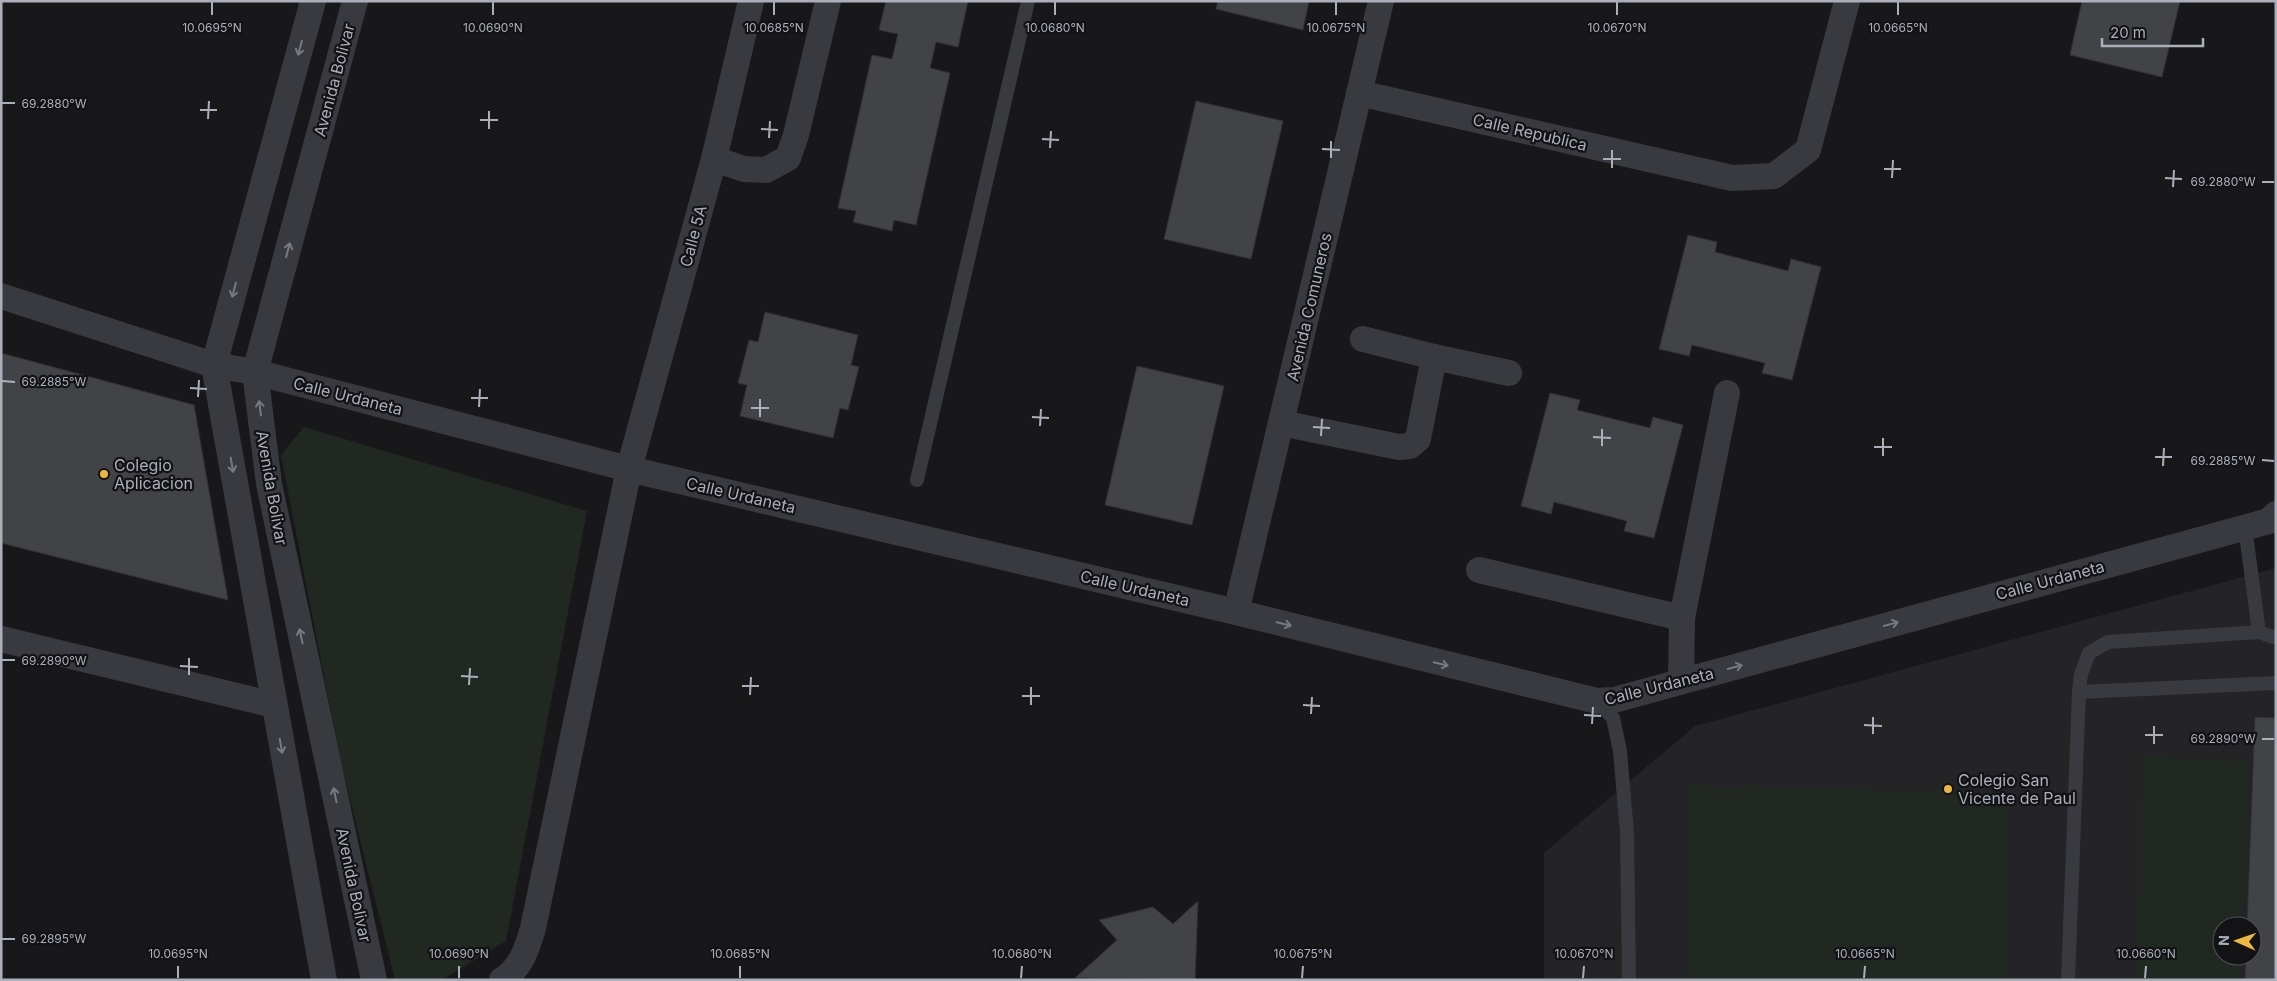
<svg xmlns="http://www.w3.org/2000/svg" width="2277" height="981" viewBox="0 0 2277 981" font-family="Inter,sans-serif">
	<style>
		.built { fill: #242427; fill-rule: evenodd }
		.green { fill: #202821 }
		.building { fill: #424347; stroke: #323236 }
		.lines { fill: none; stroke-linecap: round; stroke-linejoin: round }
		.service { stroke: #393a3f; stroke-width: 14 }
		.minor { stroke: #393a3f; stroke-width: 26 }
		.oneway { stroke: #787a83 }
		.ticks { fill: none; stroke: #abafba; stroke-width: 2 }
		.poi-dot { fill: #eeb73d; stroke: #131315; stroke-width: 2 }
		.labels { text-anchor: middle; stroke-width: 4.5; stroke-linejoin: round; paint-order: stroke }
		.street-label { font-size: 16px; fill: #abafba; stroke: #131315 }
		.poi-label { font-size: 16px; fill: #abafba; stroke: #131315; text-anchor: start }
		.ticks-label { font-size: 12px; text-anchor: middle; fill: #abafba; stroke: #131315; stroke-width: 4.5; stroke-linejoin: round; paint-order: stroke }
	</style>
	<rect width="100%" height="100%" fill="#18181a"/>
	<path class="built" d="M2276,568V980H1544V853L1695,726ZM2222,926H2252V956H2222Z"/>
	<g class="green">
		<path d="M304,427L587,511L506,941L442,980H395L340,759L281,455Z"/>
		<path d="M2142,756L2248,760L2243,926H2222V956H2242L2241,980H2136Z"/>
		<path d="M1689,785L2009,792L2005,980H1685Z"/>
	</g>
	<g class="building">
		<path d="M886,1H968L958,47L936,42L930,68L950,73L916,225L894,220L892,231L853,222L856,211L838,208L872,55L892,59L898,34L879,30Z"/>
		<path d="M1218,1H1309L1303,30L1216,9Z"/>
		<path d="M2082,1H2180L2162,77L2070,55Z"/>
		<path d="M1196,101L1283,121L1251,259L1164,239Z"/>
		<path d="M1688,235L1717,242L1715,252L1788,271L1791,259L1821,267L1792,380L1762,373L1765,363L1692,345L1689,356L1659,349Z"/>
		<path d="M765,312L858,335L851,365L859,367L848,410L840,408L833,438L740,416L747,385L738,383L749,340L758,342Z"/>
		<path d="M1,353L194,405L228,600L1,543Z"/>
		<path d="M1137,366L1224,386L1192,525L1105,505Z"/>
		<path d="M1550,393L1580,400L1577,410L1650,428L1653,417L1683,425L1654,538L1624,531L1627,521L1554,502L1551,514L1521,506Z"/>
		<path d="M2255,717L2276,718V980H2245L2246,956H2252V926H2247Z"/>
		<path d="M1198,901L1195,980L1075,978L1117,940L1099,920L1153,907L1173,924Z"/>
	</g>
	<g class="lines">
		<g class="service">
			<path d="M917,480L1028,1"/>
			<path d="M2259,632L2276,638"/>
			<path d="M2079,692L2081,674L2089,653L2108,642L2259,632L2245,527"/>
			<path d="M1597,701L1613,718L1620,751L1627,833L1629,980"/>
			<path d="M2068,980L2079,692L2276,683"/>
		</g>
		<g class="minor">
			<path d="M313,1L214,365L324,980"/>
			<path d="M355,1L255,372L269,484L374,980"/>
			<path d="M1359,93L1732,178L1774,176L1808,150L1847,1"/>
			<path d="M714,159L744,169L766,170L788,158L796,135L828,1"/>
			<path d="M1,296L214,365L255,372L629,469L1236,612L1597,701L1614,700L2269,521L2276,514"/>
			<path d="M1434,357L1509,373"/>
			<path d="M1281,423L1399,447L1410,446L1418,439L1434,357L1363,339"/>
			<path d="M1479,570L1682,618"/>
			<path d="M1236,612L1381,1"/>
			<path d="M1,639L274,705"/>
			<path d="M1681,681L1682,618L1727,393"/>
			<path d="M502,980C521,968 527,949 533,928L629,469L714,159L751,1"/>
		</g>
	</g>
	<defs><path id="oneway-shaft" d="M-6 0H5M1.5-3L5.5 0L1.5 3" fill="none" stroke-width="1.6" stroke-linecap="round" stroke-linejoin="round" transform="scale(1.25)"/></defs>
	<g class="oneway">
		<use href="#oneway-shaft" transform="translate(300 48) rotate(105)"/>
		<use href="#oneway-shaft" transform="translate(288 250) rotate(-75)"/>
		<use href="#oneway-shaft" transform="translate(234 290) rotate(105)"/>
		<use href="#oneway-shaft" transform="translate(260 408) rotate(-97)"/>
		<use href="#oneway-shaft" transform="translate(232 465) rotate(80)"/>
		<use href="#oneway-shaft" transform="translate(1284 624) rotate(14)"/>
		<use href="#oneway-shaft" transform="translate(1891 624) rotate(-15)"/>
		<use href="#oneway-shaft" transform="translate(301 636) rotate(-102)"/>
		<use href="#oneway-shaft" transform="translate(1441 664) rotate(14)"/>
		<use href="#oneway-shaft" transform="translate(1735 667) rotate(-15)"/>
		<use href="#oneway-shaft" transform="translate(281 746) rotate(80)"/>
		<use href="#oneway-shaft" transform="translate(335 795) rotate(-102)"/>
	</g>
	<path class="ticks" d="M212,15V2M493,15V2M774,15V2M1055,15V2M1336,15V2M1617,15V2M1898,15V2M2,103H15M200,110H217M208,119L209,101M480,120H498M489,129V111M761,129L778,130M769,138L770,121M1042,139L1059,140M1050,148L1051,131M1322,149L1340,150M1331,158V141M1603,159H1621M1612,168V150M1884,169H1901M1892,178L1893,160M2165,178L2182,179M2262,182H2274M2173,187L2174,170M2,381L15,382M190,388L207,389M198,397L199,380M471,398H488M479,407L480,389M751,408H769M760,417V399M1032,417L1049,418M1040,426L1041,409M1313,427L1330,428M1321,436L1322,419M1593,437L1611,438M1602,446V429M1874,447H1892M1883,456V438M2155,457H2172M2262,460L2274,461M2163,466L2164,448M2,660H15M180,666L198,667M189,675V658M461,676L478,677M469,685L470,668M742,686H759M750,695L751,677M1022,696H1040M1031,705V687M1303,705L1320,706M1311,714L1312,697M1584,715L1601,716M1592,724L1593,707M1864,725L1882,726M1873,734V717M2145,735H2163M2262,739H2274M2154,744V726M2,939H15M178,978V966M459,978V966M740,978V966M1021,978L1022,966M1302,978L1303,966M1583,978L1584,966M1864,978L1865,966M2145,978L2146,966"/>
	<g class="poi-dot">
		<circle cx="104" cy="474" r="5"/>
		<circle cx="1948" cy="789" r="5"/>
	</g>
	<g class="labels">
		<g class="street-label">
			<text transform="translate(334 80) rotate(-75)" y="6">Avenida Bolivar</text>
			<text transform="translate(1530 132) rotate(13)" y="6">Calle Republica</text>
			<text transform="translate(693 236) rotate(-75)" y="6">Calle 5A</text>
			<text transform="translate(1309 307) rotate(-77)" y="6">Avenida Comuneros</text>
			<text transform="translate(348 396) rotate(14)" y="6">Calle Urdaneta</text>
			<text transform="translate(272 488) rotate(80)" y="6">Avenida Bolivar</text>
			<text transform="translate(741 495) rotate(13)" y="6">Calle Urdaneta</text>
			<text transform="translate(2050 580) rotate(-15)" y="6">Calle Urdaneta</text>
			<text transform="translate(1135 588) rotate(13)" y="6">Calle Urdaneta</text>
			<text transform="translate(1659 686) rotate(-14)" y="6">Calle Urdaneta</text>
			<text transform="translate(354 885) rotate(78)" y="6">Avenida Bolivar</text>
		</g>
		<g class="poi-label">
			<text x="114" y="471">Colegio<tspan x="114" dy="18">Aplicacion</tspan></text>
			<text x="1958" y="786">Colegio San<tspan x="1958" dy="18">Vicente de Paul</tspan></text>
		</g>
	</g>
	<g class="ticks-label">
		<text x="212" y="32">10.0695°N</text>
		<text x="493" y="32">10.0690°N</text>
		<text x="774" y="32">10.0685°N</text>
		<text x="1055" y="32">10.0680°N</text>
		<text x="1336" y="32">10.0675°N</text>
		<text x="1617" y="32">10.0670°N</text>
		<text x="1898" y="32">10.0665°N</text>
		<text x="54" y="108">69.2880°W</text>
		<text x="2223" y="186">69.2880°W</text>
		<text x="54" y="386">69.2885°W</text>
		<text x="2223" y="465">69.2885°W</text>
		<text x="54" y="665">69.2890°W</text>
		<text x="2223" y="743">69.2890°W</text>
		<text x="54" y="943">69.2895°W</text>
		<text x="178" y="958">10.0695°N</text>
		<text x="459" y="958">10.0690°N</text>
		<text x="740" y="958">10.0685°N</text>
		<text x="1022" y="958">10.0680°N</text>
		<text x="1303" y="958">10.0675°N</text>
		<text x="1584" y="958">10.0670°N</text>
		<text x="1865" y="958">10.0665°N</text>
		<text x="2146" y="958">10.0660°N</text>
	</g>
	<rect width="2277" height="981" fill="none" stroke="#abafba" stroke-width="5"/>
	<g transform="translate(2237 941) rotate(272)"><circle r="24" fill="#131315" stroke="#505157"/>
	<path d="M0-4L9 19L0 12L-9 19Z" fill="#eeb73d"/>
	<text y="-8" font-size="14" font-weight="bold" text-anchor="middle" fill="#abafba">N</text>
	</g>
	<path d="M2102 38v8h101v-8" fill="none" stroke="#abafba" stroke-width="2.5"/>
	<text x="2110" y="38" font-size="15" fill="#abafba" stroke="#131315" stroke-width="4" paint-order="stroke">20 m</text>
</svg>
